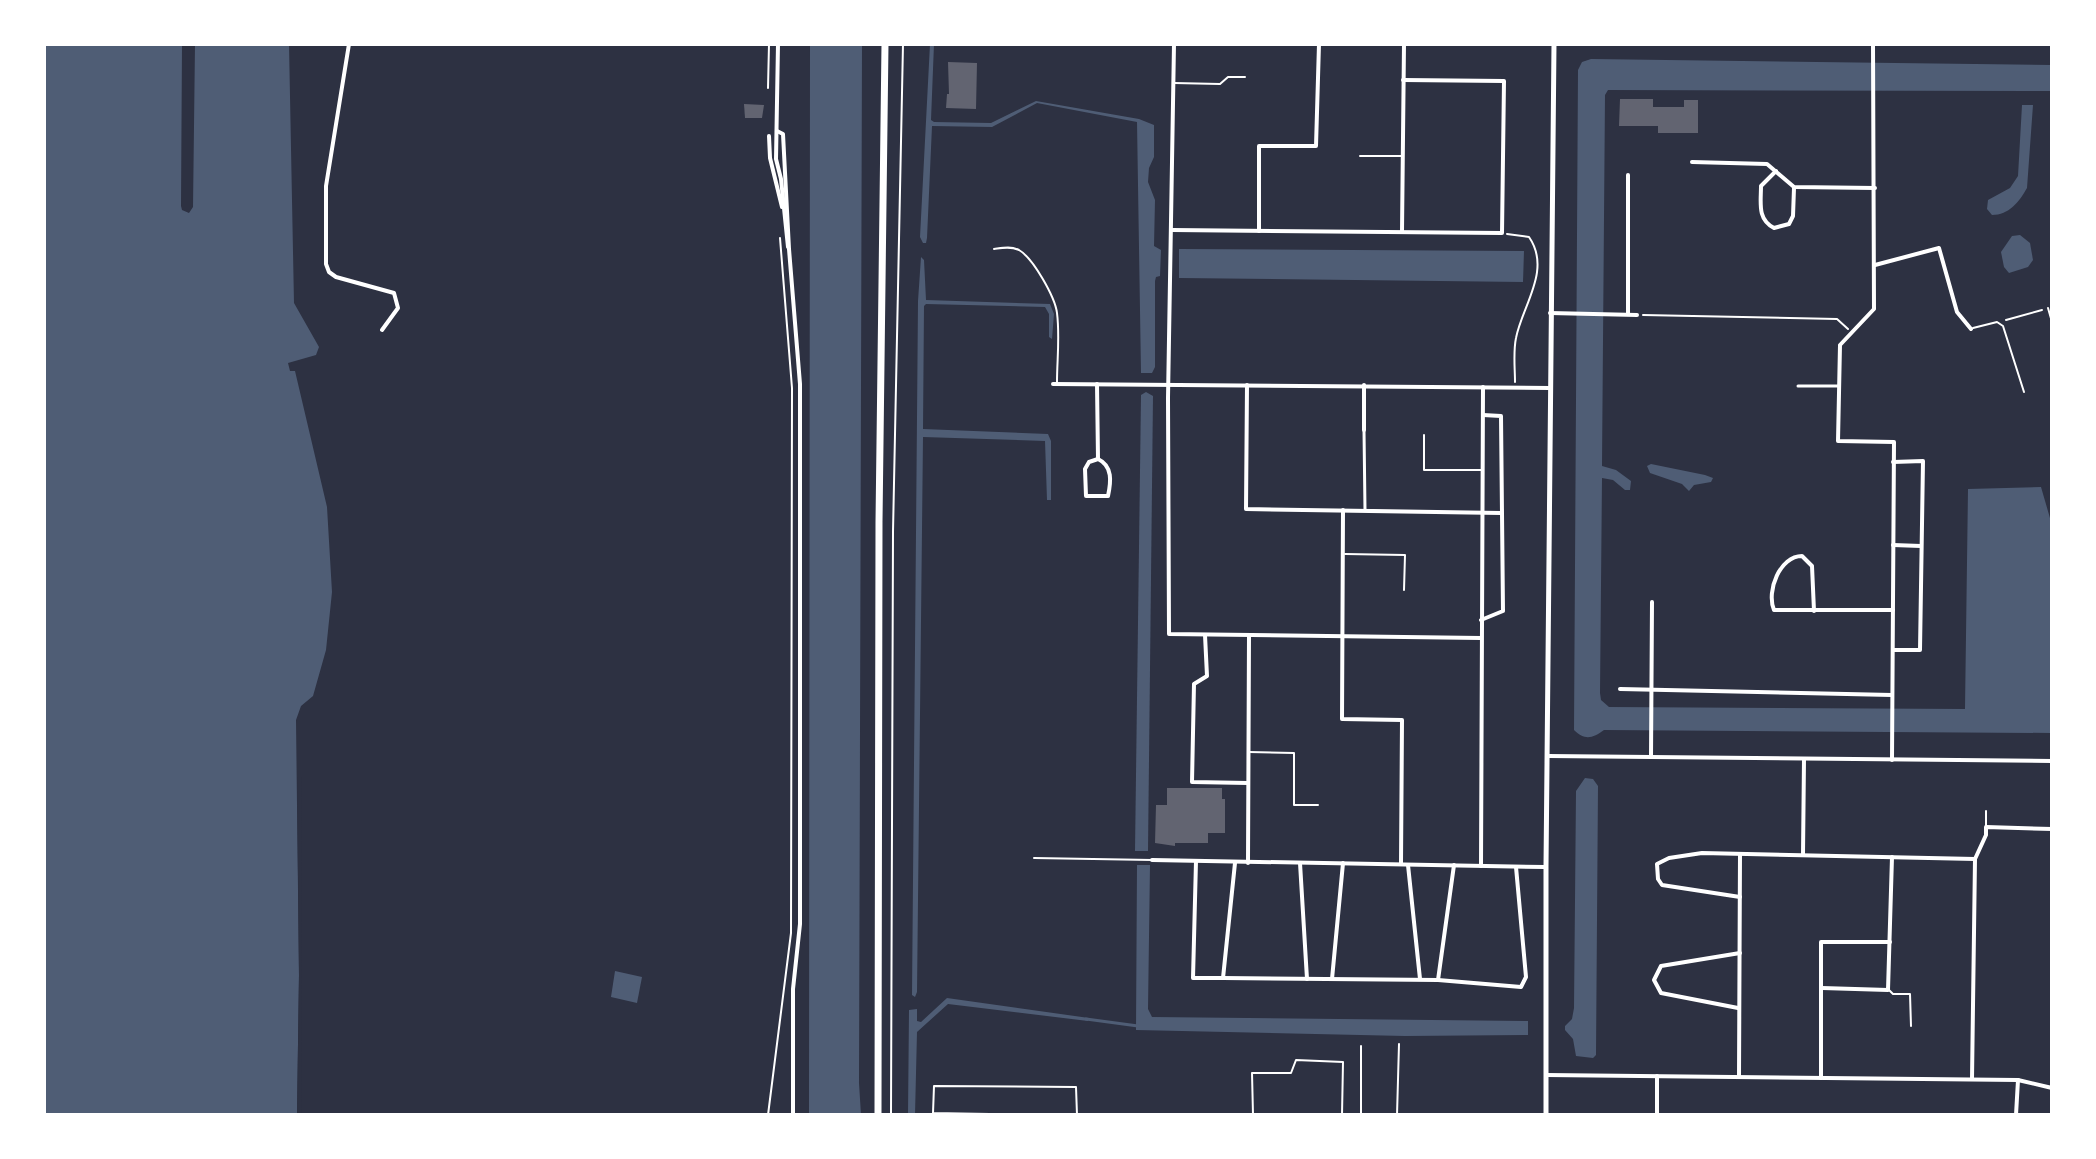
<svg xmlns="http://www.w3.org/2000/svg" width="2096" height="1159" viewBox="0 0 2096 1159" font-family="Rubik,sans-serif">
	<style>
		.water { fill: #4f5d75 }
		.pier { fill: #2d3142 }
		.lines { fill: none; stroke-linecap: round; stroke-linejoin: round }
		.stream { stroke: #4f5d75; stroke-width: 3 }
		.building { fill: #626471 }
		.path { stroke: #fff; stroke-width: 2 }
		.service { stroke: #fff; stroke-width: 2 }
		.pedestrian { stroke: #fff; stroke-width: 3 }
		.minor { stroke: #fff; stroke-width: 4 }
		.tertiary { stroke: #fff; stroke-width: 5 }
		.primary { stroke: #fff; stroke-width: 7 }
	</style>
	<rect width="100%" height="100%" fill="#2d3142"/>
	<g class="water">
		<path d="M44,44H182L181,206L182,210L189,213L193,207L195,44H289L294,303L319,347L316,355L288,363L290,371H295L327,507L332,592L326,650L313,696L301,706L296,720L299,975L297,1115H44Z"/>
		<path d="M810,44H862L859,1083L861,1115H809Z"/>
		<path d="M930,44H934L931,120L934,122L991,123L1036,101L1139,119L1154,125V157L1149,168L1148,182L1155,200L1154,246L1161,250L1160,276L1156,277L1155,281V367L1152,373H1141L1137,122L1037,103L992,127L932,126L927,238L926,243H923L920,237Z"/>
		<path d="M1591,59L2052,65V91L1608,90L1605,95L1602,466L1616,470L1631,481L1630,490H1625L1613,480L1602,478L1600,693L1601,700L1609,707L1965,709L1968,489L2041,487L2052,525V733L1604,730C1593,738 1585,741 1574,730L1578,70L1582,62Z"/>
		<path d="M2022,105H2033L2027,188C2019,202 2009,215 1992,215L1987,209L1988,200L2010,188L2018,176Z"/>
		<path d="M2020,235L2030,243L2033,260L2028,267L2009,273L2004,267L2001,252L2012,236Z"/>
		<path d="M1179,249L1524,251L1523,282L1179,278Z"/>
		<path d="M921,257L924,260L926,300L1050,304L1054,314L1052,339L1049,337V314L1045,307L926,304L924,306L923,429L1048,434L1051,441V500H1047L1045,441L923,437L917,992L915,997L912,995L918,301Z"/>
		<path d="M1146,392L1153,396L1148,851H1135L1141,395Z"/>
		<path d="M1651,464L1705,475L1713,478L1711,482L1694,485L1689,491L1682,484L1650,473L1647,466Z"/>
		<path d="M1585,778L1593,779L1598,786L1596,1055L1593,1058L1576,1056L1573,1039L1565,1030V1026L1572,1019L1574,1008L1576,791Z"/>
		<path d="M1137,865H1150L1148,1009L1152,1017L1528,1021V1035L1405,1036L1136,1030Z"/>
		<path d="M615,971L642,977L637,1003L611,997Z"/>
		<path d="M947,998L1089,1018L1088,1021L948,1004L917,1032L915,1115H908L909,1010L917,1009V1021L921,1022Z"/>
	</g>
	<path class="pier" d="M297,777H301L302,861L301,1115H297L299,975Z"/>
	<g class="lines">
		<path class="stream" d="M1086,1019L1138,1026"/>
	</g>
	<g class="building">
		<path d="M948,62L977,63L976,109L946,108L947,94H949Z"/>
		<path d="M1620,99H1653V107H1684V100H1698V133H1658V126H1619Z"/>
		<path d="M744,104L764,105L762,118H745Z"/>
		<path d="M1167,788H1222V799H1225V833H1208V843H1175V846L1155,843L1156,805H1167Z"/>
	</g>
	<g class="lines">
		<g class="path">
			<path d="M768,88L769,44"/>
			<path d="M1507,234L1529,237C1552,270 1522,306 1516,338C1513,352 1515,368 1515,382"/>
			<path d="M1643,315L1837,319L1848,329"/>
			<path d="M2006,320L2042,310"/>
			<path d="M768,1115L791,933L792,388L780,238"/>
			<path d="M891,1115L893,532L903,44"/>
		</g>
		<g class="service">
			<path d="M1174,83L1220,84L1228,77H1245"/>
			<path d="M1360,156H1402"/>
			<path d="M994,249C1002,248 1011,246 1019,250C1033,258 1055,297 1057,313C1060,336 1057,360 1057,382"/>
			<path d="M2048,308L2052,322"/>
			<path d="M1973,328L1997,322L2003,326L2024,392"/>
			<path d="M1424,435V470H1481"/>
			<path d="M1345,554L1405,555L1404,590"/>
			<path d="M1249,752L1294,753V805H1318"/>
			<path d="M1986,826V811"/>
			<path d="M1034,858L1152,860"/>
			<path d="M1889,990L1893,994H1910L1911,1026"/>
			<path d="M1044,1115L933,1113L934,1086L1076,1087L1077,1115"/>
			<path d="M1253,1115L1252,1073H1291L1296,1060L1343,1062L1342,1115"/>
			<path d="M1361,1115V1046"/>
			<path d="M1397,1115L1399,1044"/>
		</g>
		<g class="pedestrian">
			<path d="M1798,386H1839"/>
			<path d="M1364,430L1365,510"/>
		</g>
		<g class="minor">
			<path d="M349,44L326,186V264L329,272L336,277L394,293L398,308L382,330"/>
			<path d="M778,44L776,159L781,179L788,247"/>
			<path d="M1174,44L1168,398L1169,634L1481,638"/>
			<path d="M1873,44L1874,309L1840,345L1838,441L1894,442L1892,760"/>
			<path d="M777,131L783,134L789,249L800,384V924L793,989V1115"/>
			<path d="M769,136L770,158L782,207"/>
			<path d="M1692,162L1767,164L1794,187L1875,188"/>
			<path d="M1776,171L1761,186C1761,203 1757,219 1774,228L1789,224L1793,216L1794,188"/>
			<path d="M1172,230L1502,233L1504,81L1403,80"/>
			<path d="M1259,231V146H1316L1319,44"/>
			<path d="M1402,231L1404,44"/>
			<path d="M1875,265L1939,248L1957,312L1971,329"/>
			<path d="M1550,313L1637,315"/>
			<path d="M1628,314V175"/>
			<path d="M1053,384L1550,388"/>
			<path d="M1097,384L1098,459"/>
			<path d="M1247,385L1246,509L1501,513"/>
			<path d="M1364,385V430"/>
			<path d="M1098,459C1113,466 1111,482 1108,496H1086L1085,469L1089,462Z"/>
			<path d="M1343,510L1342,719L1402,720L1401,864"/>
			<path d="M1893,545L1921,546"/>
			<path d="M1814,611L1812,566L1802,556C1780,556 1766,591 1774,610H1893"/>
			<path d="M1481,620L1503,611L1501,416L1483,415"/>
			<path d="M1205,635L1207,676L1194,684L1192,782L1248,783"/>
			<path d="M1893,650H1920L1923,461L1893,462"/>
			<path d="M1620,689L1892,695"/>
			<path d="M1548,756L2052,761"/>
			<path d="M1651,757L1652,602"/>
			<path d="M1803,855L1804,759"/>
			<path d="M1152,860L1545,867"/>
			<path d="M1196,861L1193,978H1223L1235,863"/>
			<path d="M1248,863L1249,635"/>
			<path d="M1300,863L1307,979"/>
			<path d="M1408,865L1420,979"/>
			<path d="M1481,866L1483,387"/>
			<path d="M1740,897L1662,885L1658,879L1657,864L1669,858L1702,853L1975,859L1986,835V827L2052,829"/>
			<path d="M1223,978L1438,980L1521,987L1526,977L1516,867"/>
			<path d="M1332,979L1343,863"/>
			<path d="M1438,980L1454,865"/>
			<path d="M1822,988L1888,990L1892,857"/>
			<path d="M1738,1008L1661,993L1654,980L1661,966L1740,953"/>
			<path d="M1546,1075L2018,1080L2052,1088"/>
			<path d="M1657,1076V1115"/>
			<path d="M1739,1077L1740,854"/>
			<path d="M1821,1078V942H1890"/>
			<path d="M1972,1079L1975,859"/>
			<path d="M2016,1115L2018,1080"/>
		</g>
		<path class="tertiary" d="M1546,1115V867L1554,44"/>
		<path class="primary" d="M878,1115L879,522L885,44"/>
	</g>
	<rect width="2096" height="1159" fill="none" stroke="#ffffff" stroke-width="92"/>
</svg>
